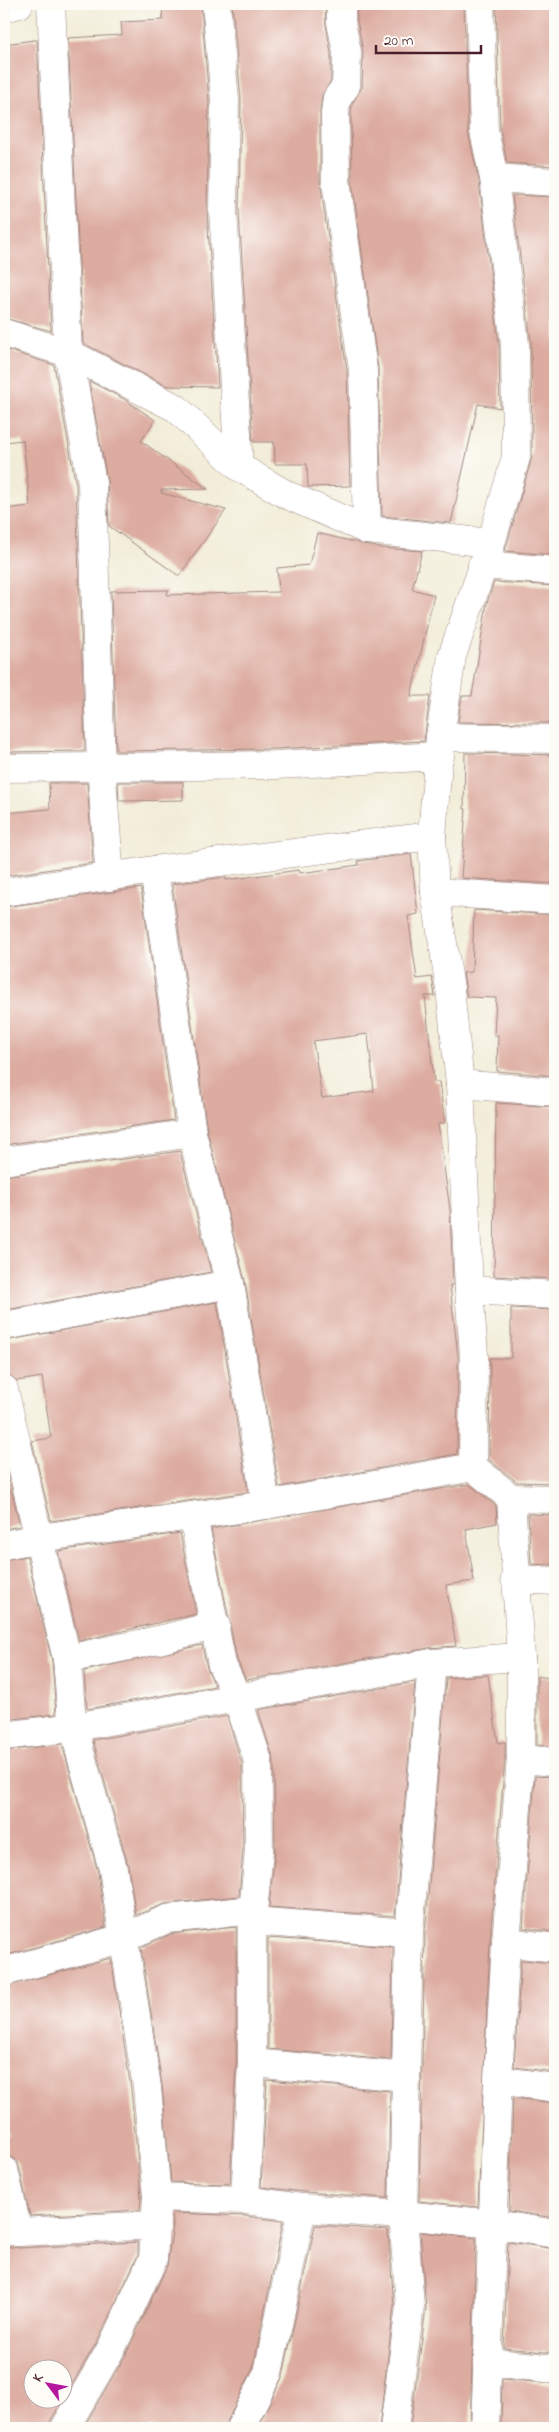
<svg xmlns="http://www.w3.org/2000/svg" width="559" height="2432" viewBox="0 0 559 2432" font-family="'Indie Flower',sans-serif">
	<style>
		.building { fill: #ddaca0; fill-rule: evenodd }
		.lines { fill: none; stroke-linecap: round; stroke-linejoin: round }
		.minor-casing { stroke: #9e8682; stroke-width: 29 }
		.tertiary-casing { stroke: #9e8682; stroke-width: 29 }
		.minor { stroke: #fff; stroke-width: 28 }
		.tertiary { stroke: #fff; stroke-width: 28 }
	</style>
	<rect width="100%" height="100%" fill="#fdfcf7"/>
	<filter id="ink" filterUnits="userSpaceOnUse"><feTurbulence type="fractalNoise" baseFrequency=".02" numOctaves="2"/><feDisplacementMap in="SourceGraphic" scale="10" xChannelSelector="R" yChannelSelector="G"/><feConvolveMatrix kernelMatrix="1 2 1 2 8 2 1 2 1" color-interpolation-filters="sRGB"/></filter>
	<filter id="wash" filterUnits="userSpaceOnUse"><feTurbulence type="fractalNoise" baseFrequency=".0096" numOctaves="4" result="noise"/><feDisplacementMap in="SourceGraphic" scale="20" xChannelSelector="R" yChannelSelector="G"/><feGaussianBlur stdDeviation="1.12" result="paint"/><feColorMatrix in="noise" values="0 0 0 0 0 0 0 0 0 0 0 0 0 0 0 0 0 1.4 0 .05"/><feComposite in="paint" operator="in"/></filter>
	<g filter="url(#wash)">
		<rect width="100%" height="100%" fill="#f2edd8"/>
		<g id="blocks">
			<g class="building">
				<path d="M196,4H201L209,101L207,211L218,387L167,386L83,343L68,38L122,35L121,22L163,20L162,9Z"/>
				<path d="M232,4H325L326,25L331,53V81L322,95L320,111V181L347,371L350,486L308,487L307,464H275L274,442H253L239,210L241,99Z"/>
				<path d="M357,4H464L468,132L479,181L499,345L500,408L478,404L451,523L382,516L378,368L352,180L351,114L352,104L362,87L363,52L357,20Z"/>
				<path d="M496,4H555V166L507,163L500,129Z"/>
				<path d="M34,40H37L51,331L4,318V44Z"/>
				<path d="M512,195L555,197V555L505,551L532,457L531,342Z"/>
				<path d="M4,349L54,365L76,485L85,751L4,752V509L30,506L23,440L4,442Z"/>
				<path d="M89,381L124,399L155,420L141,441L208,489L161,490V493L226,510L179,576L109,526L107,480Z"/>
				<path d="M317,533L380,548L422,551L412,589L434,595L411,696H430L424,741L275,749L116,751L111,591L169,590L166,595L279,592L277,568L309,565Z"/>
				<path d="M494,582L555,586V723L458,722L462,696H472L487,603Z"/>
				<path d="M465,753L555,755V884L461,878L466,809H464Z"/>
				<path d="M118,782H183V800L119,801Z"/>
				<path d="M49,783H87L93,863L4,876V813L50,809Z"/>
				<path d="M411,854L418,914L408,916L417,979L432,977L435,996H425L434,1082H439L445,1123L438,1124L450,1210L453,1285H450L458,1356L457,1454L279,1487L245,1281L207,1130L172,884L226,877V880L299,870L300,873L359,865L358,861ZM368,1034L374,1091L322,1098L313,1041Z"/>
				<path d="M141,888L174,1120L4,1145V907Z"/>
				<path d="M474,910L555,915V1076L497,1071L498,1035H494L496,998L467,997L463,973L472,972Z"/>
				<path d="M496,1103L555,1107V1279L494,1276Z"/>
				<path d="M180,1151L211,1272L6,1310L4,1297V1176Z"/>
				<path d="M217,1302L248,1492L51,1521L32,1441L51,1438L42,1377L17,1381L8,1374L4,1341Z"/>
				<path d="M511,1308L555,1310V1483L517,1482L489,1460L490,1358H511Z"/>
				<path d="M4,1467H6L20,1526L4,1529Z"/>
				<path d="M469,1484L496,1506L497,1523L466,1529L474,1581L446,1585L456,1646L429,1648L246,1680L237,1660L211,1529Z"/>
				<path d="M528,1514L555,1515V1565L531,1564Z"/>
				<path d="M180,1533L196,1614L79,1641L58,1551Z"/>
				<path d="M27,1556L52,1661L56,1714L4,1720V1560Z"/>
				<path d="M202,1645L207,1668L215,1686L87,1709L84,1671Z"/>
				<path d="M488,1675L498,1743L505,1742V1758L490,1941L478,2207L419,2201L425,1934L446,1678Z"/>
				<path d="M537,1676L555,1679V1746L537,1745Z"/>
				<path d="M415,1682L395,1916L269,1907L275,1851L274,1761L258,1710Z"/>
				<path d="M227,1716L242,1764L243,1850L239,1896L165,1904L136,1915L128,1865L93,1740Z"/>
				<path d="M62,1744L98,1872L106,1927L4,1956V1751Z"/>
				<path d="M535,1776L555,1777V1932L523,1928Z"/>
				<path d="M236,1927V2063L230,2184L171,2182L162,2085L141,1947L171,1934Z"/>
				<path d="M268,1938L393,1947L391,2060L268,2049Z"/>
				<path d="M111,1958L131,2089L141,2197L140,2210L30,2216L19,2166L15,2159L4,2155V2137L9,2136L4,2113V1987Z"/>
				<path d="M521,1960L555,1963V2072L514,2067Z"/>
				<path d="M267,2080L390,2091L388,2198L304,2192L261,2187Z"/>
				<path d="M513,2098L555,2103V2218L509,2211Z"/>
				<path d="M172,2213L244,2216L283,2221L253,2368L224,2428H83L126,2354L167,2266L173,2225Z"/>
				<path d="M315,2225L388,2230L394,2306L379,2428H257L283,2376Z"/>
				<path d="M420,2232L476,2238L470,2428H410L426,2308Z"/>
				<path d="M138,2242V2255L98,2340L51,2420L49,2428H4V2246L19,2248ZM32,2370H62V2400H32Z"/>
				<path d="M508,2242L555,2249V2353L504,2348Z"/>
				<path d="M502,2379L555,2384V2428H501Z"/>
			</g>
		</g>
	</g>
	<g filter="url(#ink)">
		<use href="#blocks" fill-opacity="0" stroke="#9e8682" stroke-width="1"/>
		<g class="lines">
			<defs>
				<g id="minor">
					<path d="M51,4L68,353L92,483L101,767L110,877"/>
					<path d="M216,4L225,100L223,210L239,467"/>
					<path d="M341,4V22L347,52L346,86L337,98L335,113L336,181L363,370L367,530"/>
					<path d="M480,4L484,131L494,178L515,344L516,457L491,543L452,656L440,737L432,836L435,892L450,989L460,1084L469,1290L474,1355L473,1467L511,1498L521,1657V1759L506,1942L498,2080L485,2428"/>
					<path d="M494,178L555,182"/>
					<path d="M4,333L68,353L176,408L239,467L287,495L367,530L491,543"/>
					<path d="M482,565L555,571"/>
					<path d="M440,737L555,739"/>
					<path d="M4,768L276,765L440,756"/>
					<path d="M154,870L192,1133L230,1284L266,1505"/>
					<path d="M4,892L154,870L432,836"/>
					<path d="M435,892L555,900"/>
					<path d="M460,1084L555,1092"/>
					<path d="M4,1161L192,1133"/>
					<path d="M469,1290L555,1295"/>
					<path d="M4,1326L230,1284"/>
					<path d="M4,1389L67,1659L71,1710L80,1752L113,1869L147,2087L157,2197L153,2259L112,2347L65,2428"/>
					<path d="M511,1498L555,1499"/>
					<path d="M193,1516L222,1665L237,1697L258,1761L259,1851L252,1921V2063L245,2200L302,2208L403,2215L494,2224L555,2234"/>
					<path d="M4,1545L40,1538L266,1505L473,1467"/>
					<path d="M515,1579L555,1581"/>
					<path d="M67,1659L163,1639L216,1625"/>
					<path d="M4,1736L75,1727L432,1663L521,1657"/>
					<path d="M521,1759L555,1762"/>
					<path d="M252,1921L409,1933"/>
					<path d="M506,1942L555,1948"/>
					<path d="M4,1972L123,1938L167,1919L253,1910"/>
					<path d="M252,2063L406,2077"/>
					<path d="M498,2080L555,2088"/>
					<path d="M4,2170L18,2232L4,2230"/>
					<path d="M157,2197L245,2200"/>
					<path d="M18,2232L157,2225"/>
					<path d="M488,2362L555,2369"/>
					<path d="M240,2428L268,2373L302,2208"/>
					<path d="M394,2428L410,2306L403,2215L409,1933L432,1663"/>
				</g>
				<path id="tertiary" d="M4,8L19,4"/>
			</defs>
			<use href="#minor" class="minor-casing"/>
			<use href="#tertiary" class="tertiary-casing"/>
			<use href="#minor" class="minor"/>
			<use href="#tertiary" class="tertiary"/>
		</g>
	</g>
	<rect width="559" height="2432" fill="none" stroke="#fdfcf7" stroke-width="20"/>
	<g transform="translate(48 2384) rotate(302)"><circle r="24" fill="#fdfcf7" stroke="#b5a4a5"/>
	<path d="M0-4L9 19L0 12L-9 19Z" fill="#b5179e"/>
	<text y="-8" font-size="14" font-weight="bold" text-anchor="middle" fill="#4a1f2b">K</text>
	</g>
	<path d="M376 45v8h105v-8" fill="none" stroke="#4a1f2b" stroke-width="2.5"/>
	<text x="384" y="45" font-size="15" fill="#4a1f2b" stroke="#fdfcf7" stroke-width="4" paint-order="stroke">20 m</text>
</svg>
